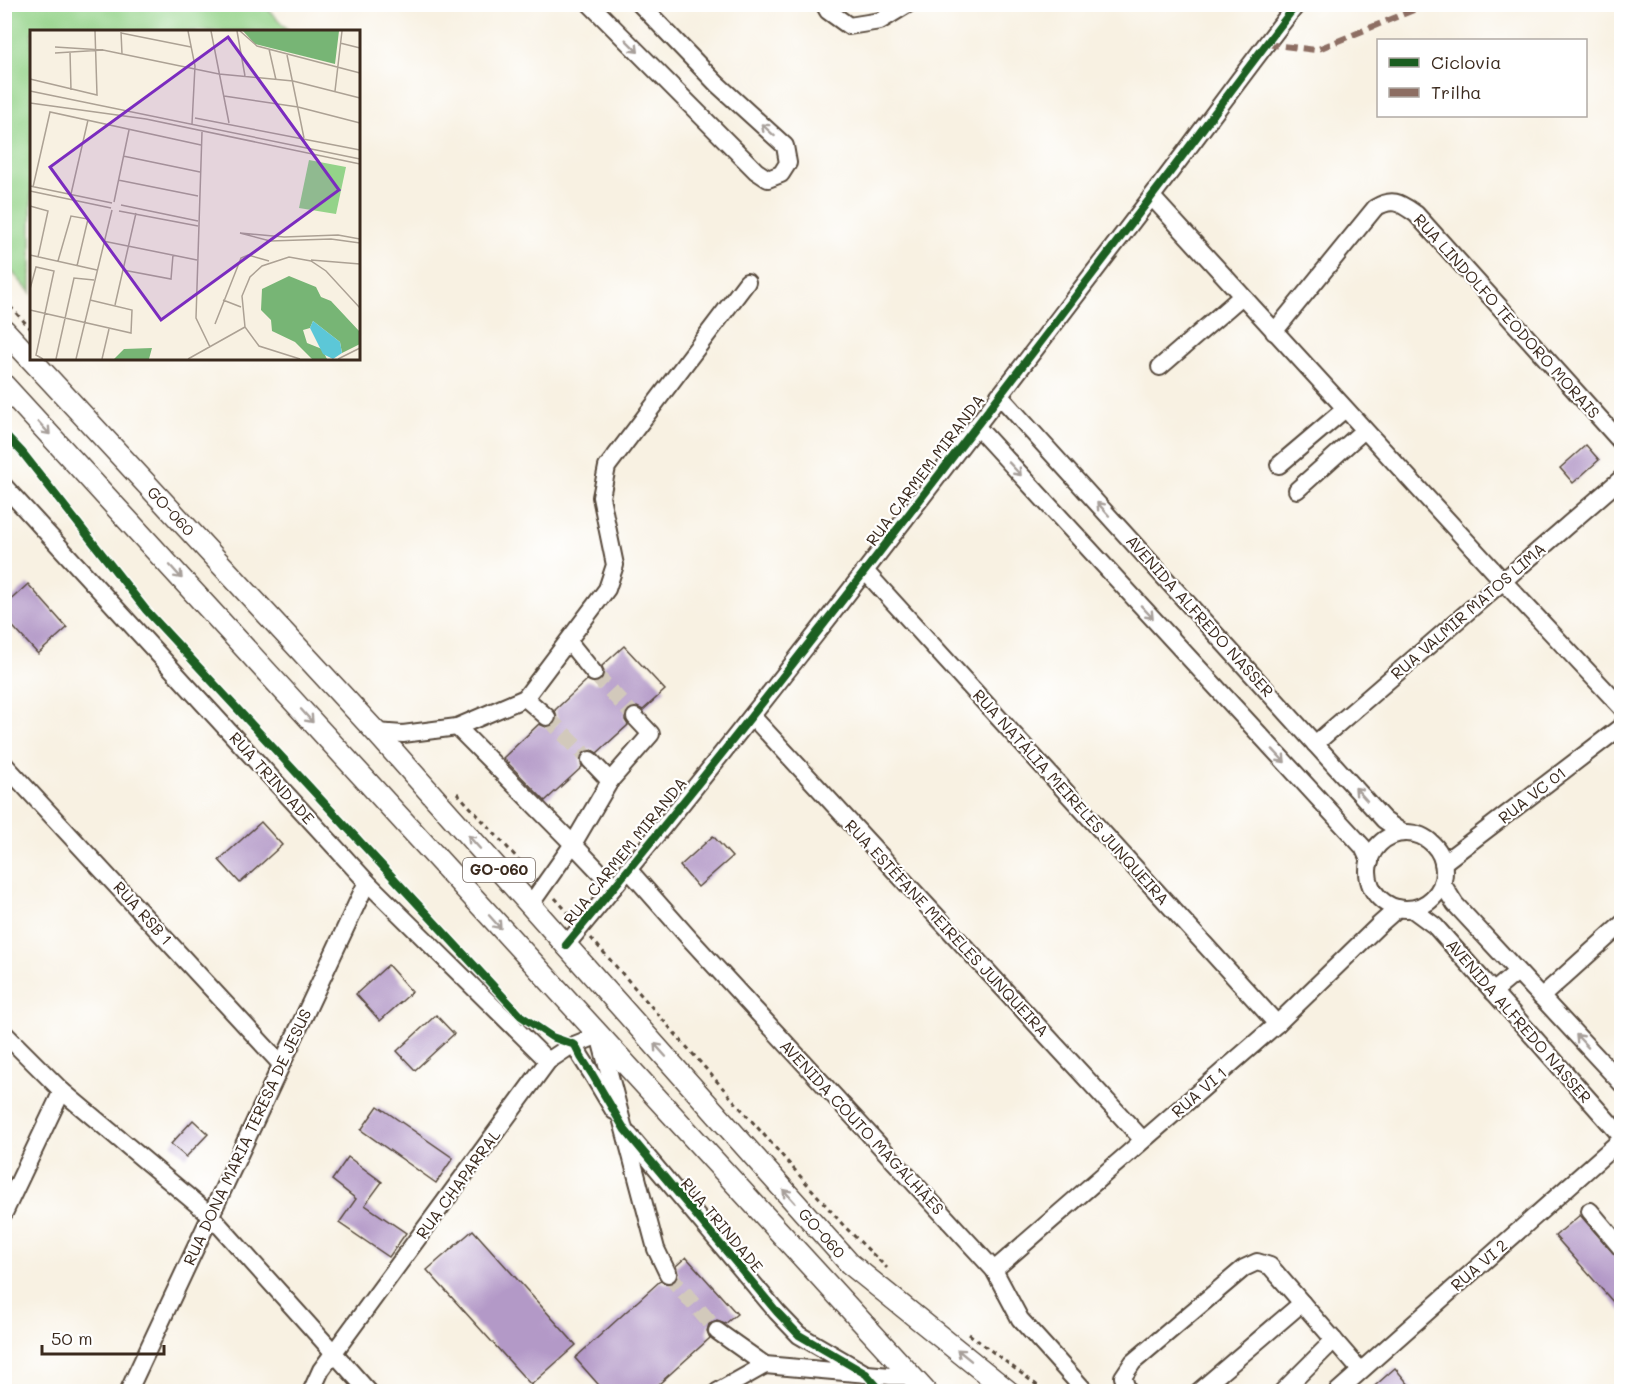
<svg xmlns="http://www.w3.org/2000/svg" width="1626" height="1396" viewBox="0 0 1626 1396" font-family="Mali,sans-serif">
	<style>
		.green { fill: #94d389; stroke: #687e54; stroke-width: 1.5 }
		.building { fill: #b399c7 }
		.lines { fill: none; stroke-linecap: round; stroke-linejoin: round }
		.minor-tunnel { stroke: #d2c9bb; stroke-width: 16; stroke-dasharray: 16 8; stroke-linecap: butt }
		.minor-casing { stroke: #57483b; stroke-width: 20 }
		.major-casing { stroke: #57483b; stroke-width: 24 }
		.path { stroke: #57483b; stroke-width: 3; stroke-dasharray: 4.5 4.5; stroke-linecap: butt }
		.minor { stroke: #fff; stroke-width: 16 }
		.major { stroke: #fff; stroke-width: 21 }
		.quiet { stroke: #8d6e63; stroke-width: 6; stroke-dasharray: 12 6; stroke-linecap: butt }
		.cycleway-casing { stroke: #fff; stroke-width: 11 }
		.cycleway { stroke: #1b5e20; stroke-width: 8 }
		.oneway { stroke: #a79f9a }
		.labels { text-anchor: middle; stroke-width: 4.5; stroke-linejoin: round; paint-order: stroke }
		.shield { fill: #fff; stroke: #766a62; stroke-width: 1.5 }
		.shield-label { font-size: 15px; font-weight: bold; fill: #3b2a1e }
		.street-label { font-size: 16px; fill: #3b2a1e; stroke: #fff }
		.inset-road { fill: none; stroke: #aca194; stroke-width: 1.5 }
		.view { fill: #7b2cbf; fill-opacity: 0.15; stroke: #7b2cbf; stroke-width: 3 }
		.inset-edge { fill: none; stroke: #3b2a1e; stroke-width: 3 }
	</style>
	<rect width="100%" height="100%" fill="#fff"/>
	<filter id="ink" filterUnits="userSpaceOnUse"><feTurbulence type="fractalNoise" baseFrequency=".0167" numOctaves="2"/><feDisplacementMap in="SourceGraphic" scale="12" xChannelSelector="R" yChannelSelector="G"/><feConvolveMatrix kernelMatrix="1 2 1 2 8 2 1 2 1" color-interpolation-filters="sRGB"/></filter>
	<filter id="wash" filterUnits="userSpaceOnUse"><feTurbulence type="fractalNoise" baseFrequency=".008" numOctaves="4" result="noise"/><feDisplacementMap in="SourceGraphic" scale="24" xChannelSelector="R" yChannelSelector="G"/><feGaussianBlur stdDeviation="1.35" result="paint"/><feColorMatrix in="noise" values="0 0 0 0 0 0 0 0 0 0 0 0 0 0 0 0 0 1.4 0 .05"/><feComposite in="paint" operator="in"/></filter>
	<g filter="url(#wash)">
		<rect width="100%" height="100%" fill="#f8f1e2"/>
		<path class="green" d="M5,4L264,5L289,31L32,32L31,293L5,264Z"/>
		<g id="blocks">
			<g class="building">
				<path d="M1586,445L1599,460L1573,483L1560,468Z"/>
				<path d="M28,584L67,628L38,654L4,617V606Z"/>
				<path d="M624,646L665,690L643,710L637,707L628,709L625,715V720L628,725L597,753L592,750L583,752L580,758L582,767L545,801L503,758L539,724L546,727L555,724L557,718L555,710L587,680L595,683L601,681L604,672L602,666Z"/>
				<path d="M261,822L282,845L240,883L219,860Z"/>
				<path d="M713,836L732,857L698,887L680,866Z"/>
				<path d="M388,965L412,992L380,1021L356,994Z"/>
				<path d="M436,1015L454,1034L415,1070L397,1051Z"/>
				<path d="M378,1106L453,1158L436,1183L361,1130Z"/>
				<path d="M193,1120L208,1134L186,1157L171,1144Z"/>
				<path d="M348,1157L382,1182L365,1205L406,1233L389,1257L339,1223L356,1199L332,1180Z"/>
				<path d="M1580,1215L1622,1263V1312L1555,1236Z"/>
				<path d="M473,1230L576,1345L531,1385L427,1270Z"/>
				<path d="M686,1257L737,1314L725,1324L717,1321L709,1324L707,1331L710,1338L650,1392H605L575,1358L660,1281L668,1284L676,1280L678,1274L676,1266Z"/>
				<path d="M1395,1368L1415,1392H1368Z"/>
			</g>
		</g>
	</g>
	<g filter="url(#ink)">
		<use href="#blocks" fill-opacity="0" stroke="#57483b" stroke-width="1.5"/>
		<g class="lines">
			<g class="minor-tunnel">
				<path d="M594,673L635,717"/>
				<path d="M547,717L590,760"/>
				<path d="M668,1274L717,1331"/>
			</g>
			<defs>
				<g id="minor">
					<path d="M590,4L756,171L768,179L781,174L788,163L785,146L717,84L640,4"/>
					<path d="M824,4L828,11L849,26L880,21L908,4"/>
					<path d="M1152,197L1503,581L1622,708"/>
					<path d="M1274,332L1375,208C1393,197 1400,203 1416,214L1622,443"/>
					<path d="M1160,367L1242,296"/>
					<path d="M999,395L1384,820L1403,833"/>
					<path d="M976,426L1363,847L1370,862"/>
					<path d="M1279,465L1345,409"/>
					<path d="M4,486L367,882L548,1061"/>
					<path d="M1297,490L1364,430"/>
					<path d="M865,571L1277,1024"/>
					<path d="M569,642L594,673"/>
					<path d="M525,698L607,589L615,565L601,497L607,467L747,282"/>
					<path d="M752,716L1143,1140"/>
					<path d="M457,727L573,844L614,887"/>
					<path d="M376,732L403,734L457,727L525,698L547,717"/>
					<path d="M1315,744L1622,478"/>
					<path d="M4,764L281,1064"/>
					<path d="M610,781L651,734L635,717"/>
					<circle cx="1406" cy="871" r="38"/>
					<path d="M1443,863L1622,726"/>
					<path d="M628,869L689,938L994,1270L1020,1319L1086,1392"/>
					<path d="M1442,883L1455,904L1622,1084"/>
					<path d="M530,905L573,844L610,781L590,760"/>
					<path d="M1412,909L1435,926L1622,1137"/>
					<path d="M566,945C768,703 957,451 1149,200C1199,135 1246,69 1297,4"/>
					<path d="M1493,992L1517,972"/>
					<path d="M1541,997L1622,924"/>
					<path d="M4,1033L62,1091L210,1215L369,1392"/>
					<path d="M575,1045L581,1057L592,1074L614,1111"/>
					<path d="M629,1135L777,1312L799,1335L866,1374"/>
					<path d="M1590,1211L1622,1249"/>
					<path d="M4,1213L62,1091"/>
					<path d="M994,1270L1277,1024L1380,924L1398,908"/>
					<path d="M717,1331L765,1365L890,1376H912"/>
					<path d="M128,1392L367,882"/>
					<path d="M311,1392L321,1370L548,1061L569,1047L599,1035L656,1249L668,1274"/>
					<path d="M717,1392L765,1365"/>
					<path d="M1128,1392L1123,1377L1133,1362L1244,1268L1257,1262L1270,1266L1360,1370"/>
					<path d="M1198,1392L1302,1303"/>
					<path d="M1282,1392L1334,1340"/>
					<path d="M1337,1392L1622,1139"/>
				</g>
				<g id="major">
					<path d="M4,330L376,732L849,1263L1009,1392"/>
					<path d="M4,385L926,1392"/>
				</g>
			</defs>
			<use href="#minor" class="minor-casing"/>
			<use href="#major" class="major-casing"/>
			<g class="path">
				<path d="M4,300L32,330"/>
				<path d="M457,793L532,874"/>
				<path d="M555,898L571,916"/>
				<path d="M591,938L844,1226L887,1268"/>
				<path d="M969,1334L1046,1392"/>
			</g>
			<use href="#minor" class="minor"/>
			<use href="#major" class="major"/>
			<path class="quiet" d="M1266,44L1316,50L1428,4"/>
			<defs>
				<g id="cycleway">
					<path d="M4,433L22,452L146,610L521,1016L552,1037L575,1045L581,1057L592,1074L625,1130L777,1312L799,1335L866,1374L882,1392"/>
					<path d="M566,945C768,703 957,451 1149,200C1199,135 1246,69 1297,4"/>
				</g>
			</defs>
			<use href="#cycleway" class="cycleway-casing"/>
			<use href="#cycleway" class="cycleway"/>
		</g>
		<defs><path id="oneway-shaft" d="M-6 0H5M1.5-3L5.5 0L1.5 3" fill="none" stroke-width="1.6" stroke-linecap="round" stroke-linejoin="round" transform="scale(1.5)"/></defs>
		<g class="oneway">
			<use href="#oneway-shaft" transform="translate(632 46) rotate(45)"/>
			<use href="#oneway-shaft" transform="translate(768 130) rotate(-138)"/>
			<use href="#oneway-shaft" transform="translate(44 428) rotate(48)"/>
			<use href="#oneway-shaft" transform="translate(1015 469) rotate(47)"/>
			<use href="#oneway-shaft" transform="translate(1103 509) rotate(-132)"/>
			<use href="#oneway-shaft" transform="translate(176 572) rotate(48)"/>
			<use href="#oneway-shaft" transform="translate(1147 612) rotate(47)"/>
			<use href="#oneway-shaft" transform="translate(307 716) rotate(48)"/>
			<use href="#oneway-shaft" transform="translate(1279 756) rotate(47)"/>
			<use href="#oneway-shaft" transform="translate(1361 794) rotate(-132)"/>
			<use href="#oneway-shaft" transform="translate(474 842) rotate(-132)"/>
			<use href="#oneway-shaft" transform="translate(495 922) rotate(48)"/>
			<use href="#oneway-shaft" transform="translate(1582 1041) rotate(-133)"/>
			<use href="#oneway-shaft" transform="translate(660 1050) rotate(-132)"/>
			<use href="#oneway-shaft" transform="translate(789 1196) rotate(-132)"/>
			<use href="#oneway-shaft" transform="translate(964 1355) rotate(-141)"/>
		</g>
	</g>
	<g class="labels">
		<rect class="shield" x="463" y="858" width="72" height="24" rx="4.5"/>
		<g class="shield-label">
			<text x="499" y="875">GO-060</text>
		</g>
		<g class="street-label">
			<text transform="translate(1507 316) rotate(48)" y="6">RUA LINDOLFO TEODORO MORAIS</text>
			<text transform="translate(925 470) rotate(-53)" y="6">RUA CARMEM MIRANDA</text>
			<text transform="translate(171 511) rotate(47)" y="6">GO-060</text>
			<text transform="translate(1468 611) rotate(-41)" y="6">RUA VALMIR MATOS LIMA</text>
			<text transform="translate(1200 616) rotate(48)" y="6">AVENIDA ALFREDO NASSER</text>
			<text transform="translate(272 778) rotate(48)" y="6">RUA TRINDADE</text>
			<text transform="translate(1532 795) rotate(-38)" y="6">RUA VC 01</text>
			<text transform="translate(1071 797) rotate(48)" y="6">RUA NATÁLIA MEIRELES JUNQUEIRA</text>
			<text transform="translate(625 851) rotate(-51)" y="6">RUA CARMEM MIRANDA</text>
			<text transform="translate(143 913) rotate(48)" y="6">RUA RSB 1</text>
			<text transform="translate(947 928) rotate(47)" y="6">RUA ESTÉFANE MEIRELES JUNQUEIRA</text>
			<text transform="translate(1519 1021) rotate(49)" y="6">AVENIDA ALFREDO NASSER</text>
			<text transform="translate(1199 1092) rotate(-41)" y="6">RUA VI 1</text>
			<text transform="translate(862 1127) rotate(47)" y="6">AVENIDA COUTO MAGALHÃES</text>
			<text transform="translate(247 1137) rotate(-65)" y="6">RUA DONA MARIA TERESA DE JESUS</text>
			<text transform="translate(458 1184) rotate(-54)" y="6">RUA CHAPARRAL</text>
			<text transform="translate(722 1225) rotate(50)" y="6">RUA TRINDADE</text>
			<text transform="translate(822 1233) rotate(48)" y="6">GO-060</text>
			<text transform="translate(1479 1265) rotate(-41)" y="6">RUA VI 2</text>
		</g>
	</g>
	<g transform="translate(30 30)">
		<rect width="330" height="330" fill="#f8f1e2"/>
		<path d="M279,130L316,137L306,184L269,178Z" fill="#94d389"/>
		<path d="M213,1H309L305,34L225,14ZM259,246L286,257L291,267L301,271L330,302V314L312,323L310,312L283,291L280,298L273,300L277,313L292,319L297,329H282L265,312L242,301L241,290L231,280L232,259ZM122,318L119,329H84L94,319Z" fill="#77b575"/>
		<path d="M283,291L310,312L312,323L303,329L293,324L280,298Z" fill="#5cc7d7"/>
		<path class="inset-road" d="M158,1L165,36L162,94M181,1L199,93M207,1L215,46M210,1L227,16L330,43M91,2L92,24M91,3L161,17M310,13L330,18M25,17L73,20M239,19L246,50M40,22L41,60M25,23L73,20L189,44L263,51L330,68M257,25L274,108M0,49L67,65L65,1M0,61L330,129M305,61L312,1M194,66L268,77L330,93M0,73L116,89L330,134M165,88L330,120M172,102L166,288L180,317M93,126L170,142M88,150L168,166M0,156L82,173M3,157L20,82L171,115M0,161L81,178M41,164L58,90M84,172L99,100M91,175L168,191M0,176L18,181L8,227M89,181L168,196M330,209L308,205L254,207L210,203L240,211L301,209L330,213M73,211L167,230M0,225L67,240M281,230L330,234M28,231L41,186L58,189L47,236M93,240L141,249L143,225M0,259L6,237L24,241L6,325L13,329M193,270L211,277M85,275L106,183M0,280L101,303L102,280L60,270M185,294L211,228L218,225L239,231M26,329L44,248L64,250M46,329L82,180M72,329L79,299M158,329L215,297M270,329L229,316L215,297L212,266L220,247L232,236L259,227L281,231L296,241L330,278M308,329L330,318"/>
		<path class="view" d="M198,7L309,160L131,290L20,137Z"/>
		<rect width="330" height="330" class="inset-edge"/>
	</g>
	<rect width="1626" height="1396" fill="none" stroke="#fff" stroke-width="24"/>
	<rect x="1377" y="39" width="210" height="78" fill="#ffffff" stroke="#b1aaa5" stroke-width="1.5"/>
	<rect x="1389" y="58" width="30" height="9" fill="#1b5e20" stroke="#b1aaa5" stroke-width="1.5"/>
	<text x="1431" y="69" font-size="18" fill="#3b2a1e">Ciclovia</text>
	<rect x="1389" y="88" width="30" height="9" fill="#8d6e63" stroke="#b1aaa5" stroke-width="1.5"/>
	<text x="1431" y="99" font-size="18" fill="#3b2a1e">Trilha</text>
	<path d="M42 1345v9h122v-9" fill="none" stroke="#3b2a1e" stroke-width="3"/>
	<text x="51" y="1345" font-size="18" fill="#3b2a1e" stroke="#ffffff" stroke-width="4.5" paint-order="stroke">50 m</text>
</svg>
